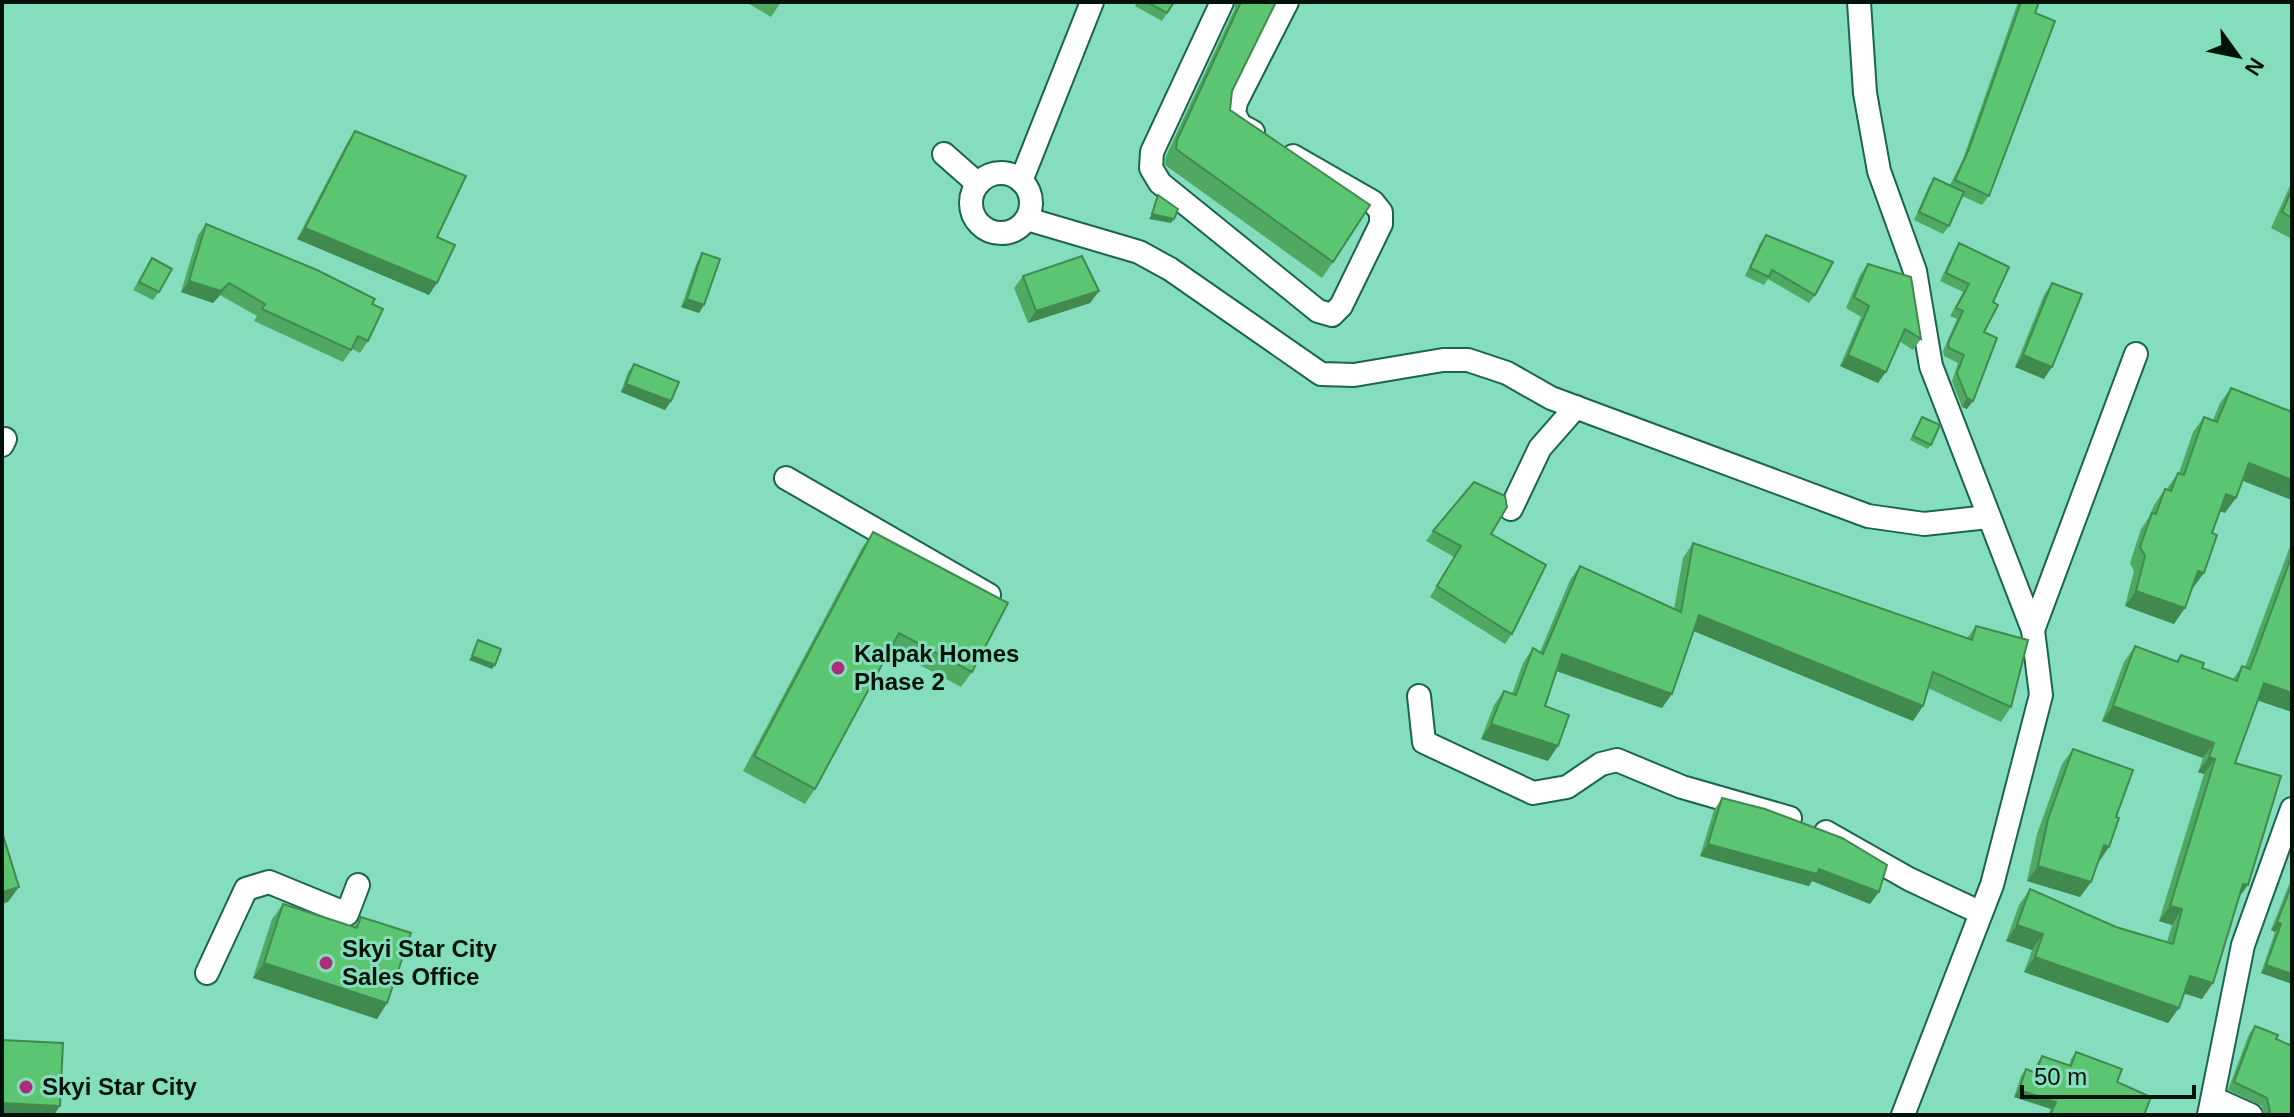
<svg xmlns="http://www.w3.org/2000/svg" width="2294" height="1117" viewBox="0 0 2294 1117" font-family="Arial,sans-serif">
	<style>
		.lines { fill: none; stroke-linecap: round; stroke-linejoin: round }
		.street-casing { stroke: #1b644d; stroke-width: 26 }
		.street { stroke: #fff; stroke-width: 22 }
		.wall { fill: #4fa962 }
		.shaded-wall { fill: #408a50 }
		.building { fill: #5cc572; stroke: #408a50; stroke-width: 2 }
		.poi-dot { fill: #ac2c79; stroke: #84debd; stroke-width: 3 }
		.labels { text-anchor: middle; stroke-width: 6; stroke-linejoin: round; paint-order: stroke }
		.poi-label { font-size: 24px; font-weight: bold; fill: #00130b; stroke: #84debd; text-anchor: start }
	</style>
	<rect width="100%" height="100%" fill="#84debd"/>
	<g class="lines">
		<defs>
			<g id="street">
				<path d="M1222,2L1152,152L1151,168L1160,183L1318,311L1332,315L1341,306L1381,224V212L1373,202L1293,156"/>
				<path d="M1859,2L1865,93L1879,171L1915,271L1931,366L2033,630L2041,695L1992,885L1903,1115"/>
				<path d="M1253,132L1240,125L1234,113L1236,102L1287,2"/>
				<path d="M944,154L978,184"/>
				<circle cx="1001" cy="203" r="30"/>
				<path d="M1021,181L1092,2"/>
				<path d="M1027,219L1139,252L1170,269L1321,374L1354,375L1443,360H1468L1507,373L1551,398L1868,516L1924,524L1988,517"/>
				<path d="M2,445L5,439"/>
				<path d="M786,478L989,595"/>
				<path d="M1511,509L1540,448L1576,407"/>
				<path d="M2033,630L2136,354"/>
				<path d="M1419,696L1424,742L1533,793L1567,787L1601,764L1617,760L1682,787L1790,818"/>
				<path d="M1826,832L1909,879L1981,913"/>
				<path d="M207,973L246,889L269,882L347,914L358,885"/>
				<path d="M2213,1098L2251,1115"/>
				<path d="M2209,1115L2243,945L2292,809"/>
			</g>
		</defs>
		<use href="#street" class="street-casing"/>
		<use href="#street" class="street"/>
	</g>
	<g class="wall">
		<path d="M746,2H781L771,17Z"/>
		<path d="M1137,2H1174L1162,21L1135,6Z"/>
		<path d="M1234,2H1276L1232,91L1230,110L1333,262L1322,278L1165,165L1166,156L1235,8Z"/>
		<path d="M2018,2H2039L2035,13L1989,196L1982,205L1962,196L1949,226L1943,234L1914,220L1929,186L1934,178L1950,185L1963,159Z"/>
		<path d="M355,131L437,237L429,295L297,239L347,143Z"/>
		<path d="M2292,181V239L2271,228Z"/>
		<path d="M206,224L372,304L368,341L360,353L352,349L343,362L254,321L257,316L220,295L213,303L181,292L198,235Z"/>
		<path d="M1766,235L1815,295L1809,303L1768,279L1764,285L1745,276L1760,243Z"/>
		<path d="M1959,243L1993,302L1984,332L1967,409L1962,407L1952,381L1958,363L1944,356L1943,351L1957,319L1950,316L1963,292L1940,281L1954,251Z"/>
		<path d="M702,253L704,305L699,313L681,307L697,262Z"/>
		<path d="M152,258L159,292L153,300L133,290Z"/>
		<path d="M1868,264L1921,339L1913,350L1899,341L1878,383L1840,366L1861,317L1846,308L1860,275Z"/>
		<path d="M1023,276L1099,291L1090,303L1028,323L1014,288Z"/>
		<path d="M2052,283L2044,379L2015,367L2044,295Z"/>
		<path d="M634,364L671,401L665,410L621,392L628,372Z"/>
		<path d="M2231,388L2292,412V500L2242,480L2225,513L2219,511L2193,588L2174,624L2125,606L2134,571L2130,563L2141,529L2149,517L2154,505L2165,489L2166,490L2178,473H2179L2193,432L2204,417L2213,420L2220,403Z"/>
		<path d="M1922,417L1931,445L1928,449L1910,440Z"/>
		<path d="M1433,531L1491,534L1512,634L1505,644L1430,597L1454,557L1426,541Z"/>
		<path d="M873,532L972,672L961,687L890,649L815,789L805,804L743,771L862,548Z"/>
		<path d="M2292,541V712L2258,700L2235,763L2239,898L2202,999L2184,993L2179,1008L2168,1023L2024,972L2032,950L2006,941L2019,905L2030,889L2116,927L2167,942L2172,925L2159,921L2204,774L2198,772L2203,758L2102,721L2124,662L2135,646L2176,661L2181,655L2202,668L2233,679L2242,666L2245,667Z"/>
		<path d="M1693,543L1967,638L1976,626L2011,707L2001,722L1928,688L1923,706L1913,721L1693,631L1662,708L1556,671L1545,706L1548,761L1481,739L1494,705L1504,691L1512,694L1523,663L1533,648L1540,652L1570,580L1580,566L1674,609L1683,558Z"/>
		<path d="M2073,749L2098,862L2091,882L2080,897L2027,881L2037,834L2062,764Z"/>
		<path d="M1722,798L1870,904L1812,881L1809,886L1700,856L1714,810Z"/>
		<path d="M2292,877V984L2261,973L2275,932L2271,930Z"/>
		<path d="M283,904L354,927L361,917L387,1003L377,1019L253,978L272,919Z"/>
		<path d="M2255,1026L2276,1039L2292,1115H2263L2262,1106L2228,1090L2249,1034Z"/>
		<path d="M2076,1052L2117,1082L2144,1115H2048L2051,1109L2014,1097L2021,1076L2026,1069L2034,1072L2037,1063L2042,1056L2069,1066L2071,1059Z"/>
	</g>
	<g class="shaded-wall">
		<path d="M1152,214L1174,219L1171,223L1149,219Z"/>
		<path d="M305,228L437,283L429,295L297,239Z"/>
		<path d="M189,281L229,283L220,295L213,303L181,292Z"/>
		<path d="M1099,291L1090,303L1028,323L1036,311Z"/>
		<path d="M687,299L704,305L699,313L681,307Z"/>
		<path d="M1848,355L1886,372L1878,383L1840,366Z"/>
		<path d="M2023,355L2052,367L2044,379L2015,367Z"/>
		<path d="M626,384L671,401L665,410L621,392Z"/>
		<path d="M1967,398L1973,401L1967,409L1962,407Z"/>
		<path d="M2249,463L2292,480V500L2238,479Z"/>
		<path d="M2226,494L2236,498L2225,513L2215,509Z"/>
		<path d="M2198,571L2204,573L2193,588L2188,586Z"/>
		<path d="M2136,591L2185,608L2174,624L2125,606Z"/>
		<path d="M1699,615L1923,706L1913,721L1689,629Z"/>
		<path d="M1562,654L1672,694L1662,708L1551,669Z"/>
		<path d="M472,656L495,665L492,669L469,660Z"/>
		<path d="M2264,683L2292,693V712L2253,699Z"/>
		<path d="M2113,706L2214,743L2203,758L2102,721Z"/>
		<path d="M1491,724L1558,746L1548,761L1481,739Z"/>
		<path d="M2209,757L2215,759L2204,774L2198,772Z"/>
		<path d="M1708,844L1819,869L1879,892L1870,904L1812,881L1809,886L1700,856Z"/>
		<path d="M2104,845L2109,847L2099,862Z"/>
		<path d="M2038,866L2091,882L2080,897L2027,881Z"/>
		<path d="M2243,884L2248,885L2237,900Z"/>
		<path d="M19,887L8,902L2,904V892Z"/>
		<path d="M2170,906L2182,909L2172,925L2159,921Z"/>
		<path d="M2277,922L2281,924L2275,932L2271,930Z"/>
		<path d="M2017,925L2043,934L2032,950L2006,941Z"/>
		<path d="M2035,957L2179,1008L2168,1023L2024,972Z"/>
		<path d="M264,963L387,1003L377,1019L253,978Z"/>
		<path d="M2266,965L2292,974V984L2261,973Z"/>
		<path d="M2190,976L2213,983L2202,999L2179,992Z"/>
		<path d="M2019,1090L2056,1102L2051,1109L2014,1097Z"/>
		<path d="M2,1103L60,1106L54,1115H2Z"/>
	</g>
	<g class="building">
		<path d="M1147,2H1174L1167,13Z"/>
		<path d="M1241,2H1276L1232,91L1230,110L1370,205L1333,262L1176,149L1177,140Z"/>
		<path d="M2021,2H2039L2035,13L2055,21L1989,196L1955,180L1969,149Z"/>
		<path d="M355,131L466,176L437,237L455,245L437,283L305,228Z"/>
		<path d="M1934,178L1964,192L1949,226L1919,212Z"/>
		<path d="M2292,189V218L2282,212Z"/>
		<path d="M1158,195L1178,209L1174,219L1152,214Z"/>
		<path d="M206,224L317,270L375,299L372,304L383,309L368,341L358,336L351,350L262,309L265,304L229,283L221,291L189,281Z"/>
		<path d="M1766,235L1833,262L1815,295L1772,270L1769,277L1750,268Z"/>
		<path d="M1959,243L2009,267L1993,302L1998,305L1984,332L1997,338L1973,401L1967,398L1957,373L1964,355L1949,348L1948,343L1963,311L1956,308L1969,284L1946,273Z"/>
		<path d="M702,253L720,259L704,305L687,299Z"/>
		<path d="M1082,256L1099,291L1036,311L1023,276Z"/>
		<path d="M152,258L172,269L159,292L139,282Z"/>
		<path d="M1868,264L1911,277L1921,339L1905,329L1886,372L1848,355L1869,306L1854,297Z"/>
		<path d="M2052,283L2082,294L2052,367L2023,355Z"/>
		<path d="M634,364L679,382L671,401L626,384Z"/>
		<path d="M2231,388L2292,412V480L2249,463L2236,498L2226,494L2212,533L2217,535L2204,573L2198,571L2185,608L2136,591L2145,556L2140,547L2152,513L2156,514L2165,489L2171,491L2178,473L2184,475L2204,417L2217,422Z"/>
		<path d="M1922,417L1940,425L1931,445L1913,436Z"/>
		<path d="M1474,482L1505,496L1507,507L1491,534L1546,565L1512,634L1437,586L1461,546L1433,531Z"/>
		<path d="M873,532L1008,603L972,672L899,633L815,789L754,756Z"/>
		<path d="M1693,543L1972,640L1976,626L2028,640L2011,707L1933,672L1923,706L1699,615L1672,694L1562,654L1545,706L1569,715L1558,746L1491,724L1504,691L1516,695L1533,648L1543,654L1580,566L1681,612Z"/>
		<path d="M2292,555V693L2264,683L2235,763L2281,776L2248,885L2243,884L2213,983L2190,976L2179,1008L2035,957L2043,934L2017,925L2030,889L2116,927L2173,944L2182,909L2170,906L2215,759L2209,757L2214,743L2113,706L2135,646L2178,662L2181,655L2204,663L2202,668L2237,681L2242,666L2250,669Z"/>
		<path d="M478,640L501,649L495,665L472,656Z"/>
		<path d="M2073,749L2133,770L2116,817L2119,818L2109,847L2104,845L2091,882L2038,866L2048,819Z"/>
		<path d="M1722,798L1765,809L1842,838L1887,865L1879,892L1819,869L1817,874L1708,844Z"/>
		<path d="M2,832L19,887L2,892Z"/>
		<path d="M2292,884V974L2266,965L2281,924L2277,922Z"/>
		<path d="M283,904L357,928L361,917L411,933L387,1003L264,963Z"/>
		<path d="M2255,1026L2278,1035L2276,1039L2292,1046V1115H2267L2270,1112L2267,1098L2234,1082Z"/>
		<path d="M2,1040L63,1043L60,1106L2,1103Z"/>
		<path d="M2076,1052L2122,1069L2117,1082L2151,1097L2144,1115H2050L2056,1102L2019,1090L2026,1069L2036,1073L2042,1056L2071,1066Z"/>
	</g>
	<g class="poi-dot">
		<circle cx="838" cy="668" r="8"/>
		<circle cx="326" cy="963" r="8"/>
		<circle cx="26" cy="1087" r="8"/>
	</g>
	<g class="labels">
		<g class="poi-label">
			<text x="854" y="662">Kalpak Homes<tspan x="854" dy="28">Phase 2</tspan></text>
			<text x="342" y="957">Skyi Star City<tspan x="342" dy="28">Sales Office</tspan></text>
			<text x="42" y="1095">Skyi Star City</text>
		</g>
	</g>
	<rect width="2294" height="1117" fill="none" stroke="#00130b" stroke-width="8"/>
	<g transform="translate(2238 56) rotate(123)" stroke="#84debd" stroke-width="6" paint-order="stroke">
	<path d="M0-6L14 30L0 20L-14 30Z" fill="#00130b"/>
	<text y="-12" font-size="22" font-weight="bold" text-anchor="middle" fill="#00130b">N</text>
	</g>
	<path d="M2022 1085v12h172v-12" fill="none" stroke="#00130b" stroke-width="4"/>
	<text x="2034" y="1085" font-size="24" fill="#00130b" stroke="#84debd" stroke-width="6" paint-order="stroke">50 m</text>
</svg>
